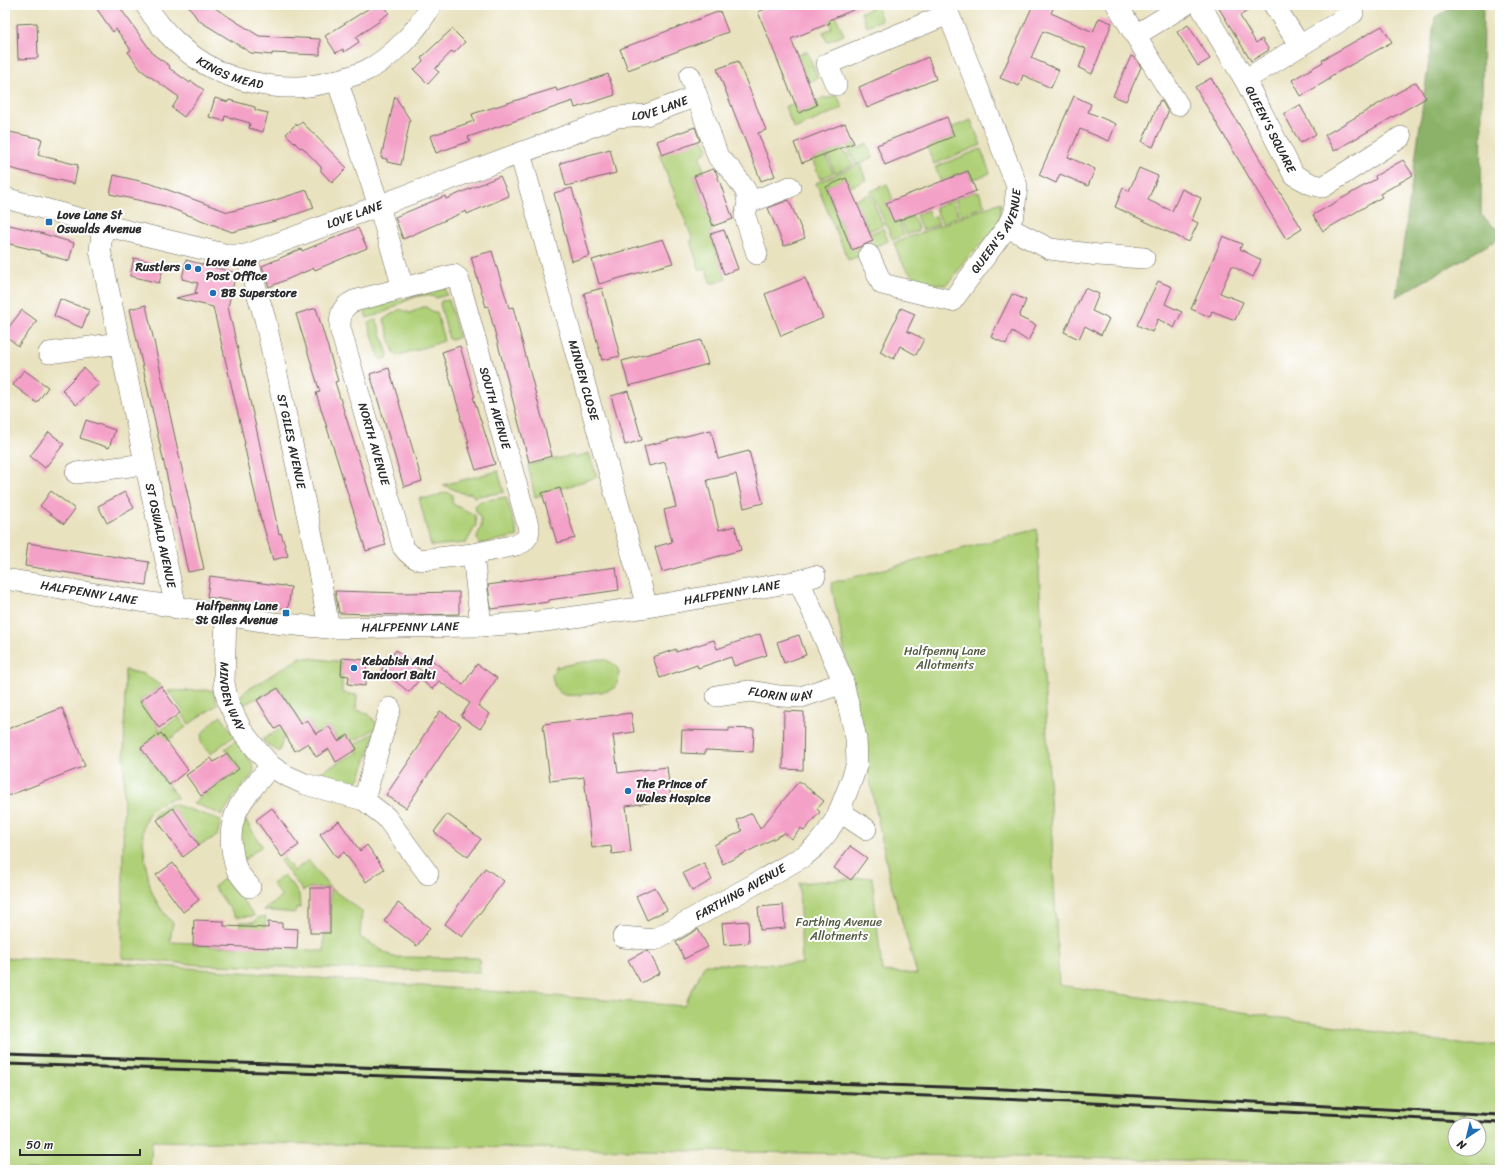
<svg xmlns="http://www.w3.org/2000/svg" width="1505" height="1175" viewBox="0 0 1505 1175" font-family="Sriracha,sans-serif">
	<style>
		.green { fill: #afd077; stroke: #6d7e51; fill-rule: evenodd }
		.forest { fill: #8bb268; stroke: #5b6e4a }
		.building { fill: #f4a1c8 }
		.lines { fill: none; stroke-linecap: round; stroke-linejoin: round }
		.minor-casing { stroke: #6e6b5f; stroke-width: 22 }
		.minor { stroke: #fff; stroke-width: 21 }
		.rail { stroke: #2b2b2b; stroke-width: 3 }
		.poi-dot { fill: #1f6fb2; stroke: #fff; stroke-width: 1.5 }
		.labels { text-anchor: middle; stroke-width: 4; stroke-linejoin: round; paint-order: stroke }
		.street-label { font-size: 12px; fill: #2b2b2b; stroke: #fff }
		.poi-label { font-size: 12px; font-weight: bold; fill: #2b2b2b; stroke: #fff; text-anchor: start }
		.park-label { font-size: 12px; fill: #535d42; stroke: #fff }
	</style>
	<rect width="100%" height="100%" fill="#fff"/>
	<filter id="ink" filterUnits="userSpaceOnUse"><feTurbulence type="fractalNoise" baseFrequency=".025" numOctaves="2"/><feDisplacementMap in="SourceGraphic" scale="8" xChannelSelector="R" yChannelSelector="G"/><feConvolveMatrix kernelMatrix="1 2 1 2 8 2 1 2 1" color-interpolation-filters="sRGB"/></filter>
	<filter id="wash" filterUnits="userSpaceOnUse"><feTurbulence type="fractalNoise" baseFrequency=".012" numOctaves="4" result="noise"/><feDisplacementMap in="SourceGraphic" scale="16" xChannelSelector="R" yChannelSelector="G"/><feGaussianBlur stdDeviation="0.9" result="paint"/><feColorMatrix in="noise" values="0 0 0 0 0 0 0 0 0 0 0 0 0 0 0 0 0 1.4 0 .05"/><feComposite in="paint" operator="in"/></filter>
	<g filter="url(#wash)">
		<rect width="100%" height="100%" fill="#e9e2bf"/>
		<g class="green">
			<path d="M822,5H831L844,35L827,42L823,32L832,28Z"/>
			<path d="M869,5H876L882,20L866,26L861,12L871,9Z"/>
			<path d="M807,51L818,78L808,82L797,55Z"/>
			<path d="M837,95L843,108L794,129L785,107L794,103L799,112L816,105L815,101L825,97L826,99Z"/>
			<path d="M971,120L981,145L934,164L927,147L954,136L951,128Z"/>
			<path d="M703,139L708,148L705,153L700,157L704,172L694,176L714,229L710,231L712,233L710,234L726,279L711,284L706,269L700,271L690,241L693,240L659,154Z"/>
			<path d="M854,143L857,149L867,144L873,157L856,165L847,145Z"/>
			<path d="M842,147L845,154L848,153L853,165L835,173L827,153Z"/>
			<path d="M981,149L990,173L972,180L968,171L941,182L935,167Z"/>
			<path d="M825,154L833,173L820,179L812,159Z"/>
			<path d="M860,164L866,180L850,187L846,179L826,187L852,250L870,234L883,228L888,241L863,251V255L848,260L816,183Z"/>
			<path d="M887,184L893,200L886,203L895,222L899,221L904,235L893,240L871,191Z"/>
			<path d="M976,191L977,193L979,192L985,206L961,215L955,199Z"/>
			<path d="M870,194L883,225L869,231L855,200Z"/>
			<path d="M952,200L959,216L942,223L935,208Z"/>
			<path d="M1001,202L1000,219L991,234L966,259L952,279L945,285C931,284 913,280 905,267C900,260 897,251 894,243Z"/>
			<path d="M928,210L931,218L936,216L939,224L922,230L916,215Z"/>
			<path d="M913,216L919,230L907,235L901,221Z"/>
			<path d="M445,288L447,295L436,298C419,289 400,305 385,312C379,315 373,316 367,318L364,309Z"/>
			<path d="M449,300L459,337L451,340L449,339L440,304L441,301Z"/>
			<path d="M423,307H426L433,312H437L444,341L397,356L394,353L384,319L400,309L410,313Z"/>
			<path d="M375,320L377,321L388,355L387,358L380,360L368,323Z"/>
			<path d="M589,453L597,477L535,497L528,465L573,455L574,458Z"/>
			<path d="M498,471L504,492C494,495 484,494 474,497L471,493L465,494L443,485Z"/>
			<path d="M446,492L453,495L452,500L453,504L475,515L476,525L466,543L431,546L419,498H431Z"/>
			<path d="M506,497L518,536L479,544L477,537L481,527V519L476,511L475,506L481,501Z"/>
			<path d="M1037,529L1059,985L1466,1045H1500V1166L152,1141L150,1170H5V958L122,963L684,1006L705,964H802L799,883L872,877L882,971L917,974L889,876L831,583ZM1455,1125H1479V1149H1455Z"/>
			<path d="M301,657L342,662V693L357,695L356,710C368,712 372,716 378,727L352,742L338,741L329,726L316,734L307,720L285,734L279,752L262,740L298,718L279,688L243,705L239,699L244,692Z"/>
			<path d="M599,659C617,660 626,674 613,689C606,692 599,692 591,693C571,696 555,701 552,675L556,667Z"/>
			<path d="M125,670L144,674L161,686L140,701L159,728V731L179,717L186,727L166,742L157,739L155,737L141,748L178,798C162,799 145,811 143,828C142,840 145,853 146,865C148,875 149,886 153,895C158,905 165,915 173,923L170,942L193,943V945L239,947L240,922H254L259,917H266L265,928L251,946L324,951V933H330V888H310L303,891L280,861L284,858L294,871L308,860L330,888L362,911L360,937L393,957L479,958L480,972L202,965L122,958Z"/>
			<path d="M214,690L217,705L189,724L182,714L184,712L168,691Z"/>
			<path d="M221,716L234,736L210,754C207,750 201,745 201,741C199,732 215,720 221,716Z"/>
			<path d="M376,732L360,777L356,783L351,786L322,780L315,775L358,752L354,745Z"/>
			<path d="M236,740L252,763L254,769L253,774L235,795L222,815L193,803L239,769L225,749Z"/>
			<path d="M173,804L221,820L217,836L199,845L173,809L157,820L153,816L164,806Z"/>
			<path d="M242,815L262,846L244,860L235,848Z"/>
			<path d="M284,875L299,894L300,908H296L295,913L263,910L282,896L272,884Z"/>
			<path d="M225,878L255,916L236,917L214,887Z"/>
		</g>
		<path class="forest" d="M1457,5H1483L1481,215L1500,232V238L1396,297L1435,17Z"/>
		<g id="blocks">
			<g class="building">
				<path d="M94,5H118L154,55L170,66L169,68L190,83L191,81L204,90L184,117L172,108L179,97L141,70L128,52L131,50L116,29L113,32Z"/>
				<path d="M188,5H210L259,36L320,39V55L272,53V55L251,53L198,20Z"/>
				<path d="M374,5H384L389,13L379,20L380,21L356,37L359,42L344,52L343,49L336,53L325,36Z"/>
				<path d="M774,5H865L829,20L830,23L791,39L817,105L799,113L758,12Z"/>
				<path d="M1033,5H1055L1051,13L1093,32L1099,18L1112,23L1092,74L1079,68L1086,49L1043,31L1031,58L1059,70L1051,88L1023,75L1019,86L1000,78Z"/>
				<path d="M1217,5H1256L1240,16L1256,43L1262,39L1269,50L1251,61Z"/>
				<path d="M720,11L728,32L628,70L620,49Z"/>
				<path d="M37,23L38,58L18,59L17,24Z"/>
				<path d="M1188,25L1210,59L1198,66L1177,32Z"/>
				<path d="M1382,26L1392,42L1329,77L1330,79L1301,96L1292,80L1323,62L1322,60Z"/>
				<path d="M452,29L465,42L454,53L452,51L435,69L439,72L428,84L414,70L423,61L421,58Z"/>
				<path d="M1131,56L1135,58L1141,67L1126,101L1113,96Z"/>
				<path d="M928,57L936,79L867,108L859,87Z"/>
				<path d="M738,61L766,130L758,133L775,176L761,181L717,69Z"/>
				<path d="M608,74L615,95L575,108L573,101L468,137L470,141L436,153L430,136L474,121L472,114L556,88L557,91Z"/>
				<path d="M1211,78L1302,229L1286,239L1195,87Z"/>
				<path d="M1416,82L1426,98L1334,151L1325,135Z"/>
				<path d="M395,96L410,120L401,165L387,162V159L381,158Z"/>
				<path d="M1074,96L1091,104L1088,112L1116,124L1109,141L1080,129L1068,157L1095,169L1088,186L1060,174L1056,183L1039,175Z"/>
				<path d="M215,98L228,102L229,100L255,107V110L268,113L263,132L249,128L250,123L225,116L224,121L209,117Z"/>
				<path d="M1160,100L1162,101L1168,112L1153,147L1142,142Z"/>
				<path d="M1300,105L1316,134L1300,143L1284,114Z"/>
				<path d="M947,117L954,136L885,165L877,145Z"/>
				<path d="M302,122L347,168L332,183L321,171V167L302,147L300,148L286,134L296,124L297,126Z"/>
				<path d="M845,123L854,143L802,163L794,143Z"/>
				<path d="M695,127L700,141L662,155L657,141Z"/>
				<path d="M5,131L42,139L38,155L78,165L74,184L5,167Z"/>
				<path d="M610,149L616,173L566,186L560,163Z"/>
				<path d="M1403,160L1413,175L1380,194L1382,197L1323,231L1313,215L1376,179L1375,176Z"/>
				<path d="M1139,168L1158,176L1148,200L1172,211L1182,189L1201,198L1192,220L1198,223L1189,242L1115,207L1123,188L1129,191Z"/>
				<path d="M713,169L716,172L733,219L713,226L694,176Z"/>
				<path d="M968,171L976,191L894,222L886,203Z"/>
				<path d="M114,175L152,184L228,212L272,201L307,190L314,208L279,220L232,232L165,206L110,194Z"/>
				<path d="M500,176L509,196L467,214L466,211L403,239L395,217L445,196L446,199Z"/>
				<path d="M846,178L873,241L852,250L826,187Z"/>
				<path d="M572,188L590,256L572,261L554,193Z"/>
				<path d="M789,200L805,238L784,246L768,208Z"/>
				<path d="M5,224L27,229L74,243L69,261L40,253V251L5,243Z"/>
				<path d="M358,228L367,248L315,270L314,268L269,287L262,266L301,249L302,251Z"/>
				<path d="M724,230L738,269L724,274L710,234Z"/>
				<path d="M1223,236L1242,244L1240,249L1261,260L1253,277L1232,266L1220,293L1243,302L1235,320L1212,311L1210,317L1191,309Z"/>
				<path d="M663,239L673,263L599,284L592,260Z"/>
				<path d="M492,251L509,308L513,307L552,456L529,462L488,306L486,307L471,257Z"/>
				<path d="M134,258L164,265L159,283L130,276Z"/>
				<path d="M186,260L236,273L228,307L256,427L279,534L281,533L288,556L273,560L262,521H261L244,444H245L213,307L176,298L198,293H195L198,283L182,279Z"/>
				<path d="M805,278L823,318L781,336L765,294Z"/>
				<path d="M1158,281L1172,287L1165,304L1182,312L1174,328L1158,319L1152,332L1137,325Z"/>
				<path d="M602,288L620,356L602,360L584,293Z"/>
				<path d="M1085,288L1099,294L1092,311L1109,319L1101,335L1085,326L1079,339L1064,332Z"/>
				<path d="M1012,294L1026,300L1019,317L1036,325L1028,341L1012,331L1006,344L991,337Z"/>
				<path d="M60,299L89,310L82,328L54,316Z"/>
				<path d="M146,305L204,569L188,572L130,309Z"/>
				<path d="M316,308L338,381L335,382L386,545L366,551L316,393L320,392L296,314Z"/>
				<path d="M901,308L915,314L907,331L924,339L916,355L900,346L894,359L880,352Z"/>
				<path d="M22,310L37,321L18,346L5,335V332Z"/>
				<path d="M701,340L708,364L629,386L622,361Z"/>
				<path d="M460,346L475,397H473L495,464L476,470L467,442H469L460,417H461L442,352Z"/>
				<path d="M84,368L99,384L76,405L62,390Z"/>
				<path d="M389,368L422,481L404,487L370,374Z"/>
				<path d="M24,370L48,387L37,403L13,385Z"/>
				<path d="M628,391L642,440L625,445L611,396Z"/>
				<path d="M86,420L115,430L109,448L80,438Z"/>
				<path d="M711,430L718,459L749,451L763,503L744,508L736,474L707,480L719,530L735,526L741,550L662,572L655,547L672,542L664,510L676,507L665,462L649,466L644,446Z"/>
				<path d="M49,432L64,444L45,468L30,456Z"/>
				<path d="M560,488L575,538L557,543L542,493Z"/>
				<path d="M51,491L75,509L64,524L40,506Z"/>
				<path d="M125,492L134,508L107,523L98,506Z"/>
				<path d="M28,543L149,562L146,585L25,566Z"/>
				<path d="M616,567L619,590L549,600V602L491,609L488,585Z"/>
				<path d="M210,576L291,587L288,609L207,597Z"/>
				<path d="M335,591L401,593L459,592V614L402,615L339,613Z"/>
				<path d="M760,634L767,655L734,666L731,657L698,668L697,665L660,678L653,657L676,649V652L714,640L717,649Z"/>
				<path d="M799,635L806,655L784,663L777,642Z"/>
				<path d="M396,650L423,672L432,660L463,685L477,664L497,678L478,706L490,714L480,729L461,716L470,703L439,681L432,689L420,679L409,692L381,670Z"/>
				<path d="M342,658L367,660L365,686L348,684L349,676L341,675Z"/>
				<path d="M161,686L180,713L159,728L140,701Z"/>
				<path d="M278,688L301,724L307,720L316,734L329,726L338,741L348,735L357,749L336,762L329,749L316,757L308,743L295,751L280,726L275,729L257,700Z"/>
				<path d="M62,708L85,766L5,797V730Z"/>
				<path d="M440,711L461,725L406,808L386,795L422,742L420,741Z"/>
				<path d="M784,711L804,712L803,770L783,769Z"/>
				<path d="M631,713L634,732L613,735L618,773L667,767L671,800L626,806L631,852L612,854L611,846L592,848L584,777L550,781L543,724Z"/>
				<path d="M729,728L754,729L753,752L705,750V754L681,753L682,730L729,731Z"/>
				<path d="M161,733L188,770L169,785L141,748Z"/>
				<path d="M227,753L239,769L201,796L186,775L211,758L214,762Z"/>
				<path d="M799,781L824,801L817,809L820,812L804,831L801,828L792,839L785,833L723,864L714,845L742,831L737,820L752,813L760,829Z"/>
				<path d="M173,808L199,845L183,857L157,820Z"/>
				<path d="M272,808L299,845L282,857L256,820Z"/>
				<path d="M447,814L481,839L468,857L434,832Z"/>
				<path d="M339,821L360,851L367,845L384,869L366,882L344,852L337,858L320,834Z"/>
				<path d="M850,846L867,858L851,880L834,868Z"/>
				<path d="M173,863L199,900L183,912L156,875Z"/>
				<path d="M704,863L712,880L692,891L683,873Z"/>
				<path d="M485,868L504,881L462,937L445,924Z"/>
				<path d="M655,887L667,910L647,920L636,896Z"/>
				<rect x="310" y="888" width="20" height="45"/>
				<path d="M398,903L430,928L417,946L384,921Z"/>
				<path d="M783,905L785,928L760,930L758,907Z"/>
				<path d="M194,920L224,921V926L268,928V922L282,923V928L298,929L297,949L193,945Z"/>
				<path d="M748,921L749,943L724,945L722,923Z"/>
				<path d="M698,929L708,947L684,959L676,942Z"/>
				<path d="M645,951L649,952L660,973L641,983L628,960Z"/>
			</g>
		</g>
	</g>
	<g filter="url(#ink)">
		<use href="#blocks" fill-opacity="0" stroke="#6e6b5f" stroke-width="1"/>
		<g class="lines">
			<defs>
				<g id="minor">
					<path id="s1" d="M146,5C162,32 187,55 214,69C237,81 271,88 297,87C314,87 349,78 365,71C391,59 418,30 431,5"/>
					<path d="M1117,5L1178,105"/>
					<path id="s2" d="M1200,5L1245,80L1294,175L1311,184L1323,187L1401,137"/>
					<path d="M1274,5L1300,46"/>
					<path d="M1136,35L1185,5"/>
					<path d="M690,76L718,157L732,171L746,191L748,203L745,216L757,254"/>
					<path d="M337,80L379,206L403,288"/>
					<path d="M1245,80L1353,13"/>
					<path d="M836,85L827,64L948,14"/>
					<path id="s3" d="M520,153L647,607"/>
					<path id="s4" d="M5,198L103,225L228,255H246L617,117L646,115L697,96"/>
					<path d="M748,203L790,187"/>
					<path id="s5" d="M103,225L100,250L176,608"/>
					<path d="M1007,227L1050,249L1098,255L1144,258"/>
					<path id="s6" d="M246,255L265,319L316,555L329,628"/>
					<path id="s7" d="M869,255L882,284L952,301L1007,227L1014,213L1017,186L945,5"/>
					<path d="M454,275L458,278L529,529L528,536L523,542L516,545L473,554L421,560C413,558 408,554 403,547L340,328C340,315 341,307 354,301Z"/>
					<path d="M49,353L119,343"/>
					<path d="M76,473L145,464"/>
					<path d="M473,554L481,626"/>
					<path id="s8" d="M5,579L274,623L329,628L481,626L537,622L647,607L799,581L815,576"/>
					<path id="s9" d="M226,615L224,683L228,702L242,731L257,750L271,766L285,775L305,784L364,800L386,817L428,874"/>
					<path id="s10" d="M717,696L750,691L779,696L801,697L843,683"/>
					<path d="M364,800L390,708"/>
					<path d="M839,811L866,829"/>
					<path d="M250,887C237,872 235,870 232,849C226,812 249,792 271,766"/>
					<path id="s11" d="M623,937L654,940L753,885L804,856L816,846L827,833L837,817L853,776L857,763L856,738L842,678L799,581"/>
				</g>
			</defs>
			<use href="#minor" class="minor-casing"/>
			<use href="#minor" class="minor"/>
			<g class="rail">
				<path d="M5,1055L1003,1089L1500,1115"/>
				<path d="M5,1064C503,1079 1002,1096 1500,1123"/>
			</g>
		</g>
	</g>
	<g class="poi-dot">
		<rect x="45" y="218" width="8" height="8" rx="2"/>
		<circle cx="188" cy="267" r="4"/>
		<circle cx="198" cy="269" r="4"/>
		<circle cx="213" cy="293" r="4"/>
		<rect x="282" y="609" width="8" height="8" rx="2"/>
		<circle cx="354" cy="668" r="4"/>
		<circle cx="628" cy="791" r="4"/>
	</g>
	<g class="labels">
		<g class="street-label">
			<text dy="4" stroke="none"><textPath href="#s1" startOffset="111">KINGS MEAD</textPath></text>
			<text dy="4" stroke="none"><textPath href="#s4" startOffset="688">LOVE LANE</textPath></text>
			<text dy="4" stroke="none"><textPath href="#s2" startOffset="143">QUEEN'S SQUARE</textPath></text>
			<text dy="4" stroke="none"><textPath href="#s4" startOffset="364">LOVE LANE</textPath></text>
			<text dy="4" stroke="none"><textPath href="#s7" startOffset="188">QUEEN'S AVENUE</textPath></text>
			<text dy="4" stroke="none"><textPath href="#s3" startOffset="236">MINDEN CLOSE</textPath></text>
			<text transform="translate(495 408) rotate(74)" y="4">SOUTH AVENUE</text>
			<text dy="4" stroke="none"><textPath href="#s6" startOffset="192">ST GILES AVENUE</textPath></text>
			<text transform="translate(374 444) rotate(74)" y="4">NORTH AVENUE</text>
			<text dy="4" stroke="none"><textPath href="#s5" startOffset="317">ST OSWALD AVENUE</textPath></text>
			<text dy="4" stroke="none"><textPath href="#s8" startOffset="85">HALFPENNY LANE</textPath></text>
			<text dy="4" stroke="none"><textPath href="#s8" startOffset="733">HALFPENNY LANE</textPath></text>
			<text dy="4" stroke="none"><textPath href="#s8" startOffset="409">HALFPENNY LANE</textPath></text>
			<text dy="4" stroke="none"><textPath href="#s10" startOffset="65">FLORIN WAY</textPath></text>
			<text dy="4" stroke="none"><textPath href="#s9" startOffset="83">MINDEN WAY</textPath></text>
			<text dy="4" stroke="none"><textPath href="#s11" startOffset="130">FARTHING AVENUE</textPath></text>
		</g>
		<g class="poi-label">
			<text x="57" y="219">Love Lane St<tspan x="57" dy="14">Oswalds Avenue</tspan></text>
			<text x="206" y="266">Love Lane<tspan x="206" dy="14">Post Office</tspan></text>
			<text x="180" y="271" text-anchor="end">Rustlers</text>
			<text x="221" y="297">BB Superstore</text>
			<text x="278" y="610" text-anchor="end">Halfpenny Lane<tspan x="278" dy="14">St Giles Avenue</tspan></text>
			<text x="362" y="665">Kebabish And<tspan x="362" dy="14">Tandoori Balti</tspan></text>
			<text x="636" y="788">The Prince of<tspan x="636" dy="14">Wales Hospice</tspan></text>
		</g>
		<g class="park-label">
			<text x="945" y="655">Halfpenny Lane<tspan x="945" dy="14">Allotments</tspan></text>
			<text x="839" y="926">Farthing Avenue<tspan x="839" dy="14">Allotments</tspan></text>
		</g>
	</g>
	<rect width="1505" height="1175" fill="none" stroke="#fff" stroke-width="20"/>
	<g transform="translate(1467 1137) rotate(215)"><circle r="19" fill="#ffffff" stroke="#aaaaaa"/>
	<path d="M0-3L7 15L0 10L-7 15Z" fill="#1f6fb2"/>
	<text y="-6" font-size="11" font-weight="bold" text-anchor="middle" fill="#2b2b2b">N</text>
	</g>
	<path d="M20 1149v6h120v-6" fill="none" stroke="#2b2b2b" stroke-width="2"/>
	<text x="26" y="1149" font-size="12" fill="#2b2b2b" stroke="#ffffff" stroke-width="3" paint-order="stroke">50 m</text>
</svg>
